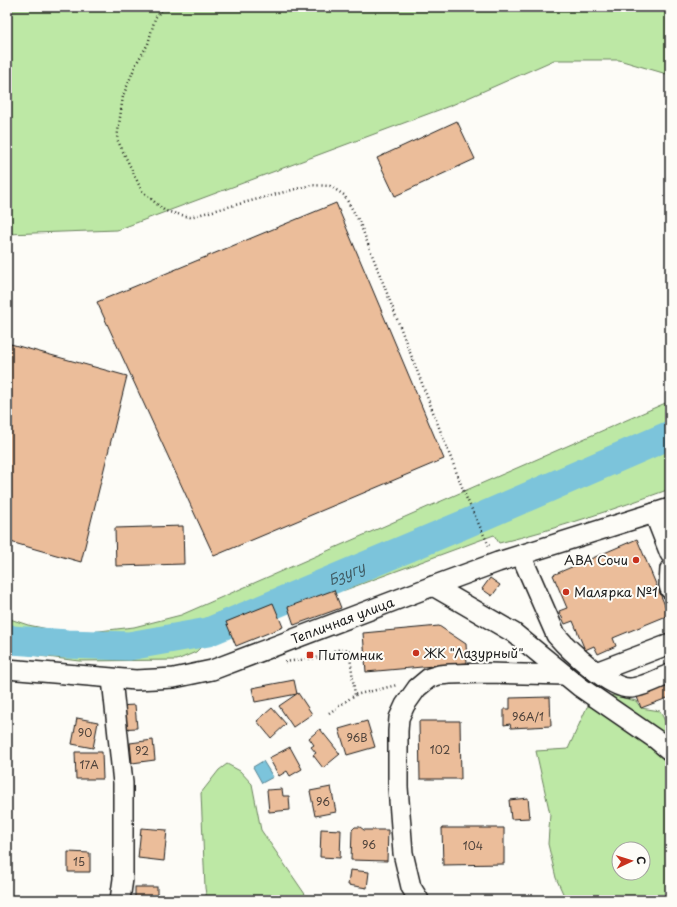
<svg xmlns="http://www.w3.org/2000/svg" width="677" height="907" viewBox="0 0 677 907" font-family="'Playpen Sans',sans-serif">
	<style>
		.green { fill: #bde8a5; stroke: #6c8260; fill-rule: evenodd }
		.water { fill: #7bc4db; stroke: #55818f }
		.lines { fill: none; stroke-linecap: round; stroke-linejoin: round }
		.river { stroke: #7bc4db; stroke-width: 29 }
		.building { fill: #ebbd9a; stroke: #1c1c1c }
		.minor-casing { stroke: #1c1c1c; stroke-width: 22 }
		.path { stroke: #1c1c1c; stroke-width: 2.5; stroke-dasharray: 1 3; stroke-linecap: butt }
		.minor { stroke: #fdfcf7; stroke-width: 19 }
		.poi-dot { fill: #c8321e; stroke: #fdfcf7; stroke-width: 1.5 }
		.labels { text-anchor: middle; stroke-width: 4; stroke-linejoin: round; paint-order: stroke }
		.number-label { font-size: 11px; fill: #50443c }
		.poi-label { font-size: 13px; fill: #1c1c1c; stroke: #fdfcf7; text-anchor: start }
		.street-label { font-size: 13px; fill: #1c1c1c; stroke: #fdfcf7 }
		.water-label { font-size: 14px; font-style: italic; fill: #425f68; stroke: #fdfcf7 }
	</style>
	<rect width="100%" height="100%" fill="#fdfcf7"/>
	<filter id="ink" filterUnits="userSpaceOnUse"><feTurbulence type="fractalNoise" baseFrequency=".025" numOctaves="2"/><feDisplacementMap in="SourceGraphic" scale="8" xChannelSelector="R" yChannelSelector="G"/><feConvolveMatrix kernelMatrix="1 2 1 2 8 2 1 2 1" color-interpolation-filters="sRGB"/></filter>
	<g filter="url(#ink)">
		<g class="green">
			<path d="M7,7H670V75L619,60H554L452,105L117,230L7,234Z"/>
			<path d="M670,401V489C614,509 557,529 499,543L494,535L345,590L284,598L215,633L196,652L177,660L79,661L7,652V618L28,625L73,634L134,627L181,615Z"/>
			<path d="M611,695L636,701L641,708L660,711L670,731V900H566L556,878L548,844L550,814L536,751L568,749L587,707ZM619,849H643V873H619Z"/>
			<path d="M227,764L240,771L252,784L261,830L309,900H207L205,888L201,793L219,770Z"/>
		</g>
		<path class="water" d="M263,761L273,777L262,783L253,767Z"/>
		<g class="lines">
			<path class="river" id="s1" d="M7,638L12,640L67,644L129,646L208,632L465,524L670,435"/>
		</g>
		<g class="building">
			<path d="M457,121L475,159L395,196L377,158Z"/>
			<path d="M336,203L444,459L214,556L97,302Z"/>
			<path d="M7,343L127,376L81,562L7,541Z"/>
			<path d="M183,526L184,564L116,566L115,528Z"/>
			<path d="M637,539L669,615L613,638L616,646L598,654L594,646L585,650L573,621L565,624L559,611L567,608L553,575Z"/>
			<path d="M490,578L500,585L492,596L482,589Z"/>
			<path d="M334,590L341,608L294,625L288,607Z"/>
			<path d="M273,603L283,627L236,646L226,622Z"/>
			<path d="M439,626L466,644L467,663L366,672L363,633Z"/>
			<path d="M670,676V697L641,708L635,691Z"/>
			<path d="M294,680L297,694L255,702L252,688Z"/>
			<path d="M298,693L312,714L293,727L279,706Z"/>
			<path d="M550,697L551,726L511,728L510,724L504,725V709H510V698Z"/>
			<path d="M135,705L137,728L118,729L117,706Z"/>
			<path d="M272,708L286,724L271,738L257,721Z"/>
			<path d="M77,718L98,722L93,748L72,744Z"/>
			<path d="M367,721L375,747L347,755L339,729Z"/>
			<path d="M419,721H460L461,779H420Z"/>
			<path d="M320,729L340,754L323,768L313,755L316,753L311,747L314,745L309,738Z"/>
			<path d="M153,740L155,760L132,763L130,743Z"/>
			<path d="M290,747L302,769L290,776L287,771L279,776L269,758Z"/>
			<path d="M75,752H102L103,779H76Z"/>
			<path d="M331,787L336,812L315,816L310,791Z"/>
			<path d="M282,789L283,796H289L290,810L269,812L267,790Z"/>
			<path d="M528,798L530,818L511,819L509,800Z"/>
			<path d="M355,827H360L364,830H388L387,861L351,860L352,830Z"/>
			<path d="M141,828L167,830L164,861L138,858Z"/>
			<path d="M442,828H504V864L443,865Z"/>
			<path d="M321,829L341,830L340,858L320,857Z"/>
			<path d="M68,852L90,853V872H68Z"/>
			<path d="M350,870L369,872L367,888L348,885Z"/>
			<rect x="135" y="887" width="22" height="13"/>
		</g>
		<g class="lines">
			<defs>
				<g id="minor">
					<path d="M654,513L670,554"/>
					<path d="M521,555L556,635C569,650 610,689 630,688C641,688 659,678 670,674"/>
					<path d="M670,569L669,585L670,589"/>
					<path d="M433,586L514,633L580,687L657,740L670,751"/>
					<path id="s2" d="M7,669L136,680L174,678L212,670L433,586L498,562L670,508"/>
					<path d="M596,672L670,644"/>
					<path d="M112,679L123,783V879L120,900"/>
					<path d="M419,900L411,887L403,853L398,787V731L399,718L405,705L417,688L429,678L439,675L450,674L488,673L565,675"/>
				</g>
			</defs>
			<use href="#minor" class="minor-casing"/>
			<g class="path">
				<path d="M164,7L155,18L148,44L136,64L123,96L117,139L142,191L165,211L190,217L311,185L330,186L344,195L359,221L466,497L490,548"/>
				<path d="M285,662L330,656L335,650L349,649L355,695"/>
				<path d="M329,713L355,695L397,685"/>
			</g>
			<use href="#minor" class="minor"/>
		</g>
	</g>
	<g class="poi-dot">
		<circle cx="636" cy="560" r="4"/>
		<circle cx="566" cy="592" r="4"/>
		<circle cx="416" cy="653" r="4"/>
		<rect x="306" y="651" width="8" height="8" rx="2"/>
	</g>
	<g class="labels">
		<g class="number-label">
			<text x="528" y="721">96А/1</text>
			<text x="85" y="737">90</text>
			<text x="357" y="742">96В</text>
			<text x="440" y="754">102</text>
			<text x="142" y="755">92</text>
			<text x="89" y="769">17А</text>
			<text x="323" y="806">96</text>
			<text x="369" y="849">96</text>
			<text x="473" y="850">104</text>
			<text x="79" y="866">15</text>
		</g>
		<g class="poi-label">
			<text x="628" y="565" text-anchor="end">АВА Сочи</text>
			<text x="574" y="597">Малярка №1</text>
			<text x="424" y="658">ЖК "Лазурный"</text>
			<text x="318" y="660">Питомник</text>
		</g>
		<g class="street-label">
			<text dy="5" stroke="none"><textPath href="#s2" startOffset="346">Тепличная улица</textPath></text>
		</g>
		<g class="water-label">
			<text dy="5" stroke="none"><textPath href="#s1" startOffset="353">Бзугу</textPath></text>
		</g>
	</g>
	<rect width="677" height="907" fill="none" stroke="#fdfcf7" stroke-width="24"/>
	<rect x="12" y="12" width="653" height="883" fill="none" stroke="#1c1c1c" stroke-width="1.5" filter="url(#ink)"/>
	<g transform="translate(631 861) rotate(86)"><circle r="19" fill="#fdfcf7" stroke="#a3a29f"/>
	<path d="M0-3L7 15L0 10L-7 15Z" fill="#c8321e"/>
	<text y="-6" font-size="11" font-weight="bold" text-anchor="middle" fill="#1c1c1c">С</text>
	</g>
</svg>
